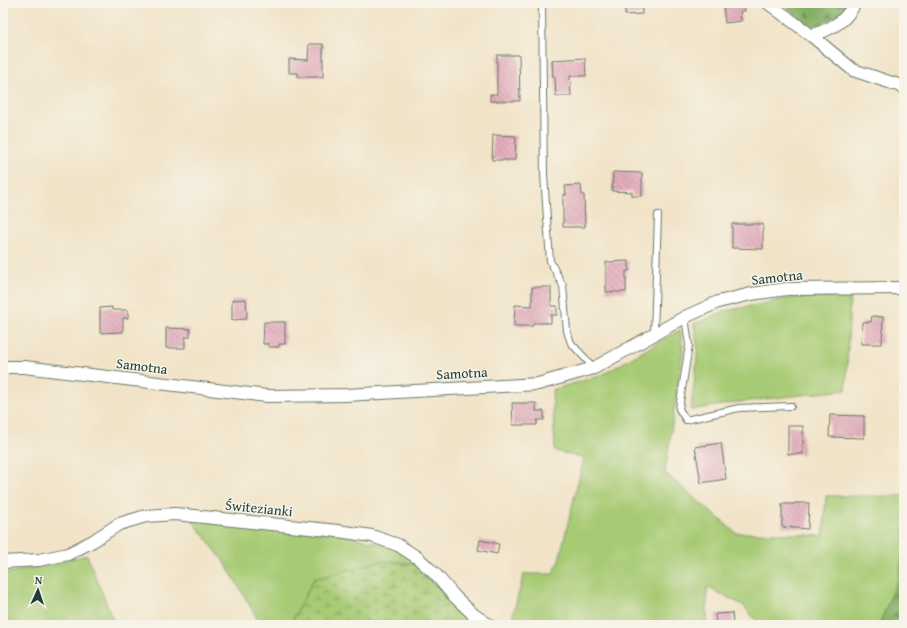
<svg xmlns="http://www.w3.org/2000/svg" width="907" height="628" viewBox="0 0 907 628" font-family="'Gentium Book Plus',serif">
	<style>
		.grass { fill: #a7cb75; stroke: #638454 }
		.forest { fill: url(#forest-firs); stroke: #52764d }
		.wetland { fill: url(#wetland-marsh); stroke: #638454 }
		.building { fill: url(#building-back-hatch) }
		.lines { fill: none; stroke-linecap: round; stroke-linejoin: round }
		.lane-casing { stroke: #687767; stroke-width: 8 }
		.street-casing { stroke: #687767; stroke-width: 14 }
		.lane { stroke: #fff; stroke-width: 6 }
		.street { stroke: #fff; stroke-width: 12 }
		.labels { text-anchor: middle; stroke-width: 3; stroke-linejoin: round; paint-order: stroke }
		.street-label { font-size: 14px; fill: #1f3d34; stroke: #f7f3e8 }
	</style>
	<defs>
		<pattern id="forest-firs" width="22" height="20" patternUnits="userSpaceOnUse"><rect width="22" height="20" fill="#85af66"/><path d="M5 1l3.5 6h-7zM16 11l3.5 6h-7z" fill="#6c9055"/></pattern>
		<pattern id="wetland-marsh" width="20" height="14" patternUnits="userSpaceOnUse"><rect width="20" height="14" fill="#a7cb75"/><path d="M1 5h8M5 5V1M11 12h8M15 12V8" fill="none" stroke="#87a661"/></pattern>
		<pattern id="building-back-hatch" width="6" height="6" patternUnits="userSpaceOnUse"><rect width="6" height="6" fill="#e3acbc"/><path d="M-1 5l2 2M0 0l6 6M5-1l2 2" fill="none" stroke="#b78d9a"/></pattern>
	</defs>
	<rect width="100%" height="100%" fill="#f7f3e8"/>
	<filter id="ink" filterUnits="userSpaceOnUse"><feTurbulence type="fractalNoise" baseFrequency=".025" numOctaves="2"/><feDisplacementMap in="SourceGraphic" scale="8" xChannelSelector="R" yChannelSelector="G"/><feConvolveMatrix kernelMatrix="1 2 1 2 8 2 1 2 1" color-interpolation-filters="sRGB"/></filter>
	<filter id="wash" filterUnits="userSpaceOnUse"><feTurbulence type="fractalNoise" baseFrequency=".012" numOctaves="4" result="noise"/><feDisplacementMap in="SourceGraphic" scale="16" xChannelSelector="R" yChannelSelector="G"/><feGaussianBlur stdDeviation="0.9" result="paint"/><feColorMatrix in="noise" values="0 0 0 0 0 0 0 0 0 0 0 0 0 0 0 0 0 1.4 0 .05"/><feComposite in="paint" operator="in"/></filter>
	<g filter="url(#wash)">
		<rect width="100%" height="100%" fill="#f1e3c7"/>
		<g class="grass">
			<path d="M850,296L846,390L740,402L691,410L698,350L694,324L725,311L791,298Z"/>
			<path d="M680,330L683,350L665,473L736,533H775L823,536L826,496H904V552L897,582L879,625H760L743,605L707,587V625H510L524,574H552L558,564L584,458L555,451L552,390L602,375Z"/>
			<path d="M191,519L338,533L396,548L416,564L383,561L314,579L292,621L285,625H259L257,618L225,563Z"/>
			<path d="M87,555L115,625H9L3,613V574Z"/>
		</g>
		<g class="forest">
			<path d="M780,3H849C842,17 826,22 812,27Z"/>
			<path d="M904,552V625H879L897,582Z"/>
		</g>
		<path class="wetland" d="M383,561L416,564L433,581L451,603L481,625H285L292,621L314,579Z"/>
		<g id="blocks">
			<g class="building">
				<path d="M625,3H642V14L625,15Z"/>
				<path d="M723,3H740V5H744L745,11H740L741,21L725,23Z"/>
				<path d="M309,44H323V77H298V73H289V59L308,60Z"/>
				<path d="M497,55H519L520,101H490V94H497Z"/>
				<path d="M585,58L586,76H570L571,96H556L555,77H553L552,60Z"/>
				<path d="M493,135L516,136L515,160H492Z"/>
				<path d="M613,172L642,173V196H632V192L612,191Z"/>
				<path d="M581,185L582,195H584L585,227H563V195H566L565,186Z"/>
				<path d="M732,224H763V249L732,248Z"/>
				<path d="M629,261V271H626V292H606V262Z"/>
				<path d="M532,287H551V306H557V315H551V323H533V326H514L515,305L532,306Z"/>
				<path d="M246,299L247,319L232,320V300Z"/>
				<path d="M112,307V310H128V318H123V332L100,333V308Z"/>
				<path d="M872,316L883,317L882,344H861L862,322H871Z"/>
				<path d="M264,322H285V344H279V347H269V344H263Z"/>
				<path d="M166,328L190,329V337H185V348H166Z"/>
				<path d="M512,403H536V411H544V420H537V425H513Z"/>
				<path d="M830,415L864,416V438L829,437Z"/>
				<rect x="788" y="426" width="15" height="28"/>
				<path d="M721,443L726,479L701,483L695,447Z"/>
				<path d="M795,503H809L808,529L782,527V504H795Z"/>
				<path d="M480,540L499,544L497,554L478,550Z"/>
				<path d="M732,613L733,625H716L715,614Z"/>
			</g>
		</g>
	</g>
	<g filter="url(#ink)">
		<use href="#blocks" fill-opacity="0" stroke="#687767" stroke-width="1"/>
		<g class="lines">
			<defs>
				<g id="lane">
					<path d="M542,3L544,175L550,261L563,286L567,331L571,343L594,368"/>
					<path d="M685,317L689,345L679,409L686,420L739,408L791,406"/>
					<path d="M654,334L658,215"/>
				</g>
				<g id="street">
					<path d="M768,3L812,36L853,70L904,87"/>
					<path d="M812,36C831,28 845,23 855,3"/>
					<path d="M3,367H24L267,396L346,395L538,384L594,368L685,317L718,302L751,294L787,289L904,288"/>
					<path d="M3,562L39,560L68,554L93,541L119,524L146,516L175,514L338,531L372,536L398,545L418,558L436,575L454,596L474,615L489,625"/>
				</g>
			</defs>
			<use href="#lane" class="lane-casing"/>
			<use href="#street" class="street-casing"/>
			<use href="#lane" class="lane"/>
			<use href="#street" class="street"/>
		</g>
	</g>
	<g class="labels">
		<g class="street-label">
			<text transform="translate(777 277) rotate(-6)" y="5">Samotna</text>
			<text transform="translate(142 366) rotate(7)" y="5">Samotna</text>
			<text transform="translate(462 373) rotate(-3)" y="5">Samotna</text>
			<text transform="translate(259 508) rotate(6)" y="5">Świtezianki</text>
		</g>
	</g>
	<rect width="907" height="628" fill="none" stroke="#f7f3e8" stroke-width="16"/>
	<g transform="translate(38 590) rotate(3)" stroke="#f7f3e8" stroke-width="3" paint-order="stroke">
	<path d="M0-3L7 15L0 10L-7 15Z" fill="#1f3d34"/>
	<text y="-6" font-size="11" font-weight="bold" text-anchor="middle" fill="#1f3d34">N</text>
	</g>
</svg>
